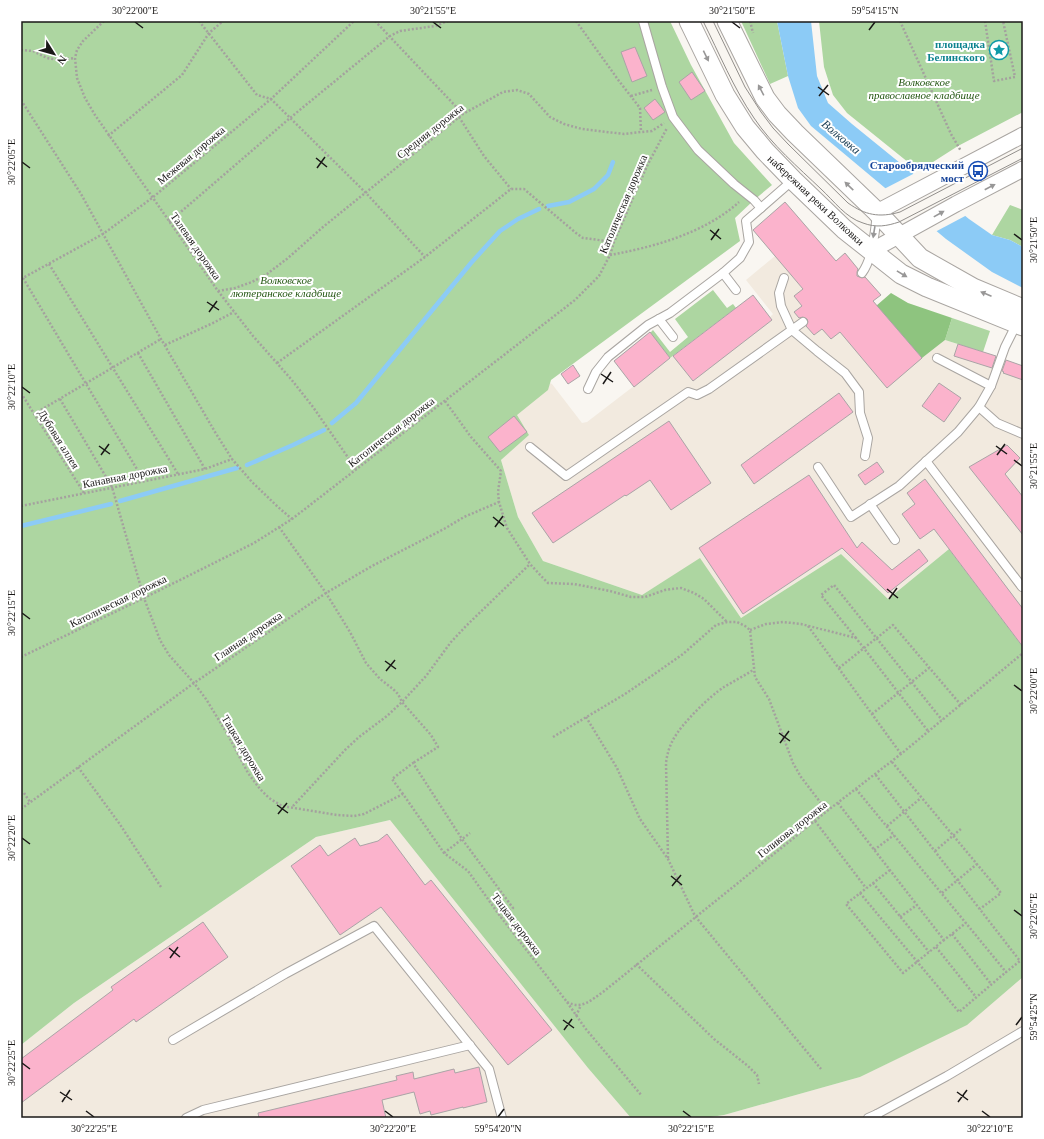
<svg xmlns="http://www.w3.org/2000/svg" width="1044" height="1139" viewBox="0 0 1044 1139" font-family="'Times New Roman',serif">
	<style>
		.built { fill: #f2eadf }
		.green { fill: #add6a1 }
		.forest { fill: #8ec47f }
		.water { fill: #8ccbf6 }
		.pier { fill: #f9f6f1 }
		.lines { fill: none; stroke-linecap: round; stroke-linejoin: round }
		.stream { stroke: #8ccbf6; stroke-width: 4.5 }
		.building { fill: #fbb3cc; stroke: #aaa4a6 }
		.service-casing { stroke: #a9a5a1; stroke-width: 10 }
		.minor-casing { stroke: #a9a5a1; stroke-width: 17 }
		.tertiary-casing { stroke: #a9a5a1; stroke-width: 21 }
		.path { stroke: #a4a19e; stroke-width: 2.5; stroke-dasharray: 2 2; stroke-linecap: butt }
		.service { stroke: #fff; stroke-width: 8 }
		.minor { stroke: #fff; stroke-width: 15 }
		.tertiary { stroke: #fff; stroke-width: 19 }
		.tram { stroke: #928f8c; stroke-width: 1 }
		.oneway { fill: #989797 }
		.ticks { fill: none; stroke: #1a1817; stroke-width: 1.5 }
		.labels { text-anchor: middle; stroke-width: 4; stroke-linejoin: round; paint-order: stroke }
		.culture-label { font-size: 11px; font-weight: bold; fill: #0d838f; stroke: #fff; text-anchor: end }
		.park-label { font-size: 11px; font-style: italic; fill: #225510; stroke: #fff }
		.street-label { font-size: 11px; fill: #1a1817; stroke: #fff }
		.transit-label { font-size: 11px; font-weight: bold; fill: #164399; stroke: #fff; text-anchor: end }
		.water-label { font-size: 12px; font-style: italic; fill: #1d4057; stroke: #fff }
		.neatline { fill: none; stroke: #1a1817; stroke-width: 1.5 }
		.ticks-label { font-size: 10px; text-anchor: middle; fill: #1a1817 }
	</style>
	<rect width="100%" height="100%" fill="#f9f6f1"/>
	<g class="built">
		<path d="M785,202L836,261L845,253L881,295L873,301L922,358L945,340L1023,366V647L949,549L888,599L841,554L741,618L700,559L642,595L543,561L518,517L501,460L529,435L516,415L547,390L550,383L552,384L582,423L587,422L673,356L693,381L772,320L770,317L773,314L746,280L775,256L753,230Z"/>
		<path d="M390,820L588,1068L631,1118H21V1045L74,1003L316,837Z"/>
		<path d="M1023,977V1118H704L724,1115L860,1077L967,1024Z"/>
	</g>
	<g class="green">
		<path d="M21,21H670L691,65L734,143L772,185L754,200L735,218L740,241L551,380L548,390L517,415L529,435L501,460L518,517L543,561L642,595L700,558L741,618L841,554L888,599L949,549L1023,647V977L967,1025L860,1077L724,1115L704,1118H631L588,1068L390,820L316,837L74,1003L21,1045Z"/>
		<path d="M741,21H777L788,76L770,84Z"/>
		<path d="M819,21H1023V112L958,146L919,171L847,113L833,95L824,67Z"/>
		<path d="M1010,205L1023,210V247L1010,240L992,235Z"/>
		<path d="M713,290L727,308L733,304L736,308L670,358L650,333L653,330L670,352L688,337L675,319Z"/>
		<path d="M952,318L990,331L983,352L945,340Z"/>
	</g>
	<path class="forest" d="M891,293L908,303L952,318L945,340L922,358L876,306Z"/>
	<path class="water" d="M777,21H811L817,76L828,103L852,124L969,219L992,235L1010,240L1023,247V288L992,272L946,239L811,126L798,108L788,76Z"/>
	<path class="pier" d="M915,173L967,215L935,232L884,189Z"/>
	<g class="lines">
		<g class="stream">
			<path d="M548,206L569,202L594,189L608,175L613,162"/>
			<path d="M332,423L356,403L471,263L500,231L518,219L539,209"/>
			<path d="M247,465L293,445L324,430"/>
			<path d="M120,501L237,468"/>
			<path d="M21,526L111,504"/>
		</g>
	</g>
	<g class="building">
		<path d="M635,47L647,76L632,82L621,52Z"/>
		<path d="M692,72L705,91L691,100L679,82Z"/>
		<path d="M655,99L665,112L653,120L644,108Z"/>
		<path d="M785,202L836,261L845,253L858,269L857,272V276L862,278L865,277L881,295L873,301L922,358L887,388L840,332L831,339L822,329L814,335L806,326L808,322L807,319L803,317L799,318L794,312L802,306L794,296L803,289L753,230Z"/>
		<path d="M753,295L772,320L693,381L673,356Z"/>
		<path d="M650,332L670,358L634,387L614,361Z"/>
		<path d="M958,344L996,356L992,368L954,356Z"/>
		<path d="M1006,360L1023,366V380L1003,373L1004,372L1002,371Z"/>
		<path d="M573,365L580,376L568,384L561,374Z"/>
		<path d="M939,383L961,398L944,422L922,406Z"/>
		<path d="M839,393L853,412L754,484L741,465Z"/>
		<path d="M514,416L527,432L500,452L488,437Z"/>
		<path d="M669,421L711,483L671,510L650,480L626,496L625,495L553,543L532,513Z"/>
		<path d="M1007,445L1020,458L1005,474L1023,497V535L969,467Z"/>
		<path d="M877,462L884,472L865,485L858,475Z"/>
		<path d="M809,475L857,548L862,542L892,570L919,549L928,561L888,593L842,548L743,614L699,548Z"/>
		<path d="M925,479L1023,609V647L934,529L920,539L902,514L915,504L907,493Z"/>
		<path d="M387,834L425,885L431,880L552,1030L508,1065L381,907L340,935L291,866L320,845L328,856L355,838L360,846L378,841Z"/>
		<path d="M203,922L228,957L136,1022L134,1019L21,1103V1059L113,990L111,987Z"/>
		<path d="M479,1067L487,1102L463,1108V1107L431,1115L430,1111L420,1114L414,1092L382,1100L386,1118H259L258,1113L397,1080L396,1076L413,1072L414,1079L454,1069L455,1073Z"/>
	</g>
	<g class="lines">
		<defs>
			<g id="service">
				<path d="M643,21L662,87L673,117L698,150L734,184L754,200L761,208"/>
				<path d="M723,273L736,290"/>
				<path d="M862,273C873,258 875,231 877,213"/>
				<path d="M784,278L779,293L781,306L792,330L817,351L845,373L859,392L860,413L868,438L865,456"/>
				<path d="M659,319L673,337"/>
				<path d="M937,358L991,386"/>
				<path d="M588,389L596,372L608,357L648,325L670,313L723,273L740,258L749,242L746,221L793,180"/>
				<path d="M979,407L997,423L1023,434"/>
				<path d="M530,447L566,476L688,392L697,395L709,389L803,322"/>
				<path d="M926,461L1022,587"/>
				<path d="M818,467L851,517L899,486L958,432L979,407L991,386L1005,347L1017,323"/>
				<path d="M870,504L895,540"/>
				<path d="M173,1040L285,974L374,926L489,1069L502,1118"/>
				<path d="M186,1118L203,1110L470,1045"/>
				<path d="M868,1118L877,1114"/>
				<path d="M878,1118L877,1114L947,1076L1023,1031"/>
			</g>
			<g id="minor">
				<path d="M877,212L1023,135"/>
				<path d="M871,251L956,204L1023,169"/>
			</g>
			<g id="tertiary">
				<path d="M689,21L725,95L745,127L765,151L793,180L844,229L901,274L927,287L1023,326"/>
				<path d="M727,21L765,98L777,114L795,133L877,212L920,258L973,288L1023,309"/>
			</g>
		</defs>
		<use href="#service" class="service-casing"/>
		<use href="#minor" class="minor-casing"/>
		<use href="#tertiary" class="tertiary-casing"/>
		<g class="path">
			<path d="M104,21L83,41L77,50L75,58L77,78L85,98L95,115L218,291L253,336L291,379L313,407L356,469"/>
			<path d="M199,21L257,95L271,99L366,193L425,257"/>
			<path d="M375,21L463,114"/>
			<path d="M576,21L619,81L640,108L641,132"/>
			<path d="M750,21L753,33"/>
			<path d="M900,21L951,134L961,151"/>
			<path d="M985,21L994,81L1015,77L1003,21"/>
			<path d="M21,50L33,51L47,58L58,60L75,58"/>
			<path d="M631,96L652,90"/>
			<path d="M21,100L81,194L161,339L215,432L232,459L252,482L278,507L292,519"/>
			<path d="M459,117L484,156L511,189"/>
			<path d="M108,136L182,75L209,33L223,21"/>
			<path d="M169,222L290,118L390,36L400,31L435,26L448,21"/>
			<path d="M610,255C654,247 705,233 739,202"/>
			<path d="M49,264L178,474"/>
			<path d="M23,278L144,481"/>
			<path d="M21,279L103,234L152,198L271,99L354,21"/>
			<path d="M218,291L235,288L252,282L267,274L288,258L323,227L463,114L503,92L517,90L529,94L550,117L564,124L582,129L624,134L641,132L652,131L664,123"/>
			<path d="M165,345L213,323L234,312"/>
			<path d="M138,353L205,469"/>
			<path d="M277,363L425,257L511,189H524L576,233L583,238L614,242"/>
			<path d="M21,393L84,493"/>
			<path d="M60,399L112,487L144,598L160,640L169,655L194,683L206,699L228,735L248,773L260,789L269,798L282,806L337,815L354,816L364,814L403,794L444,853L468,871L500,916L567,1002L585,1028L642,1096"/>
			<path d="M445,401L471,437L501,471L498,492L499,502L507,528L530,564L543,578L548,583L574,584L610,591L631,597H645L665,590L681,588L694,593L704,599L727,622"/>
			<path d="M34,414L161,339"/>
			<path d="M21,506L205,469L232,459"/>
			<path d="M279,527L326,593L350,632L366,663L380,679L393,689L398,694L402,702L431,735L438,747L413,763"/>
			<path d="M808,626L901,754"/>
			<path d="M750,630L766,624L783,622L801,624L856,638L928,731"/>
			<path d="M856,638L821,595L834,585L942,720"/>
			<path d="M21,657L144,598L254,543L292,519L575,300L599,276L610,255L614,242L633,198L647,166L667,128"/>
			<path d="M839,668L893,625L961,705"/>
			<path d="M872,714L929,668"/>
			<path d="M586,717L617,768L640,819L668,859L695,916L821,1069"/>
			<path d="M553,737L625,694L653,675L683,654L716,625L727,622H737L745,626L750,630L755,677L769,699L793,763L801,777L827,811"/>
			<path d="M892,762L1001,893L980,909"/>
			<path d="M78,767L119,823L161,887"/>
			<path d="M856,789L1006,972L1020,961L875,774"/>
			<path d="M24,793L30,802"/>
			<path d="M403,794L392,779L413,763L462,839L513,908L500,916"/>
			<path d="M838,803L944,940L966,923"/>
			<path d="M293,806L345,750L359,737L387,716L402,702L426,676L451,642L466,626L530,564"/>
			<path d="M21,809L194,683L326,593L372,566L444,529L464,517L499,502"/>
			<path d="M815,821L866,888"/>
			<path d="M887,826L921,798"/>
			<path d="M874,850L894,835"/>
			<path d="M935,851L962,828"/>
			<path d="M444,853L470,833"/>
			<path d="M668,858L666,763C667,755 669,747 673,740C681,724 710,696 724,687C734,681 744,676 753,670"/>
			<path d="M890,870L846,904L903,973L944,940"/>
			<path d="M873,883L929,952"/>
			<path d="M860,893L959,1012L1006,972"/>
			<path d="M942,893L977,864"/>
			<path d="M900,917L917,905"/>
			<path d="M952,934L991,984"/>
			<path d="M936,947L976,997"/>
			<path d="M636,964L714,1039L748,1066L757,1075L759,1084"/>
			<path d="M567,1002C582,1010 591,1000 603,992L827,811L901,754L1023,653"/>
			<path d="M576,1016L581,1005"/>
		</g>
		<use href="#service" class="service"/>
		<use href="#minor" class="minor"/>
		<use href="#tertiary" class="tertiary"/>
		<g class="tram">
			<path d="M703,21C719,53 734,89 754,118C772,145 798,167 821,189C834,201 846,218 863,223C876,228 887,226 899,222L1023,158"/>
			<path d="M713,21L745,87L761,112L773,128L788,144L848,203C865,215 879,218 900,212L1023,148"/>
		</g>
	</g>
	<defs><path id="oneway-solid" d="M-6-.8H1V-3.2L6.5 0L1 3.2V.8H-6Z"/></defs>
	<g class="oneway">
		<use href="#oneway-solid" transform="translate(706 56) rotate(64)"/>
		<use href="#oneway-solid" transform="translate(761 90) rotate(-118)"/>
		<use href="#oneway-solid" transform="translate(849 186) rotate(-136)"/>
		<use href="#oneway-solid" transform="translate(990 187) rotate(-28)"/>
		<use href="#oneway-solid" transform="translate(939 214) rotate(-29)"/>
		<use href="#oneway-solid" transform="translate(874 232) rotate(99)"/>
		<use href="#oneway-solid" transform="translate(902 274) rotate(31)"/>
		<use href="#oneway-solid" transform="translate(986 294) rotate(-157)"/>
	</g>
	<path class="ticks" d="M135,22L143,28M433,22L441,28M732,22L740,28M869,30L875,22M818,87L829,95M819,96L828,85M316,158L327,167M22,162L30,168M317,168L325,157M710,230L721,239M1014,234L1022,240M711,240L719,229M207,302L219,310M209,312L217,301M601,374L613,382M603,384L611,372M22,387L30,393M99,446L110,454M996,446L1007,454M101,455L109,444M997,455L1005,444M1014,460L1022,466M493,517L504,526M495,527L503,516M887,589L898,598M889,599L897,588M22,613L30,619M385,661L396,669M386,671L395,660M1014,685L1022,691M779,733L790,741M780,743L789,731M277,805L288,813M278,814L287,803M22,838L30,844M671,876L682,885M672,886L681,875M1014,910L1022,916M169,948L180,957M170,958L178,947M563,1020L574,1028M1016,1025L1022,1017M564,1030L572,1019M22,1063L30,1069M60,1092L72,1100M957,1092L968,1100M62,1102L70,1090M958,1102L967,1090M86,1111L94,1117M385,1111L393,1117M683,1111L691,1117M982,1111L990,1117M498,1117L504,1109"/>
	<defs>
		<symbol id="sight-ring" viewBox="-11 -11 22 22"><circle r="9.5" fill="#fff" stroke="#0f9aa8" stroke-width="1.5"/><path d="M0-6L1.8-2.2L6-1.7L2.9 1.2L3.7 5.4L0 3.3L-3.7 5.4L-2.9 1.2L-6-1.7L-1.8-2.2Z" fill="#0f9aa8"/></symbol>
		<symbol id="bus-ring" viewBox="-11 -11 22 22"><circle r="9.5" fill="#fff" stroke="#1a4fb4" stroke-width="1.5"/><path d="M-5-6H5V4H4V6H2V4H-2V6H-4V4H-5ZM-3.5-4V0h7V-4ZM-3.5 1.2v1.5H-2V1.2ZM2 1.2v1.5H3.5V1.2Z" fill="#1a4fb4"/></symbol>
	</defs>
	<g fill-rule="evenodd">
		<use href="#sight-ring" x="988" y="39" width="22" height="22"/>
		<use href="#bus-ring" x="967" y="160" width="22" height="22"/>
	</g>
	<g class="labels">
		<g class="culture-label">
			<text x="985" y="48">площадка<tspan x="985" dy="13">Белинского</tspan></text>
		</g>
		<g class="park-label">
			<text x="924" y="86">Волковское<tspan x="924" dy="13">православное кладбище</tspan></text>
			<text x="286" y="284">Волковское<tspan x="286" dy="13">лютеранское кладбище</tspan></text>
		</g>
		<g class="street-label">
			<text transform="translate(430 131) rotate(-38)" y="4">Средняя дорожка</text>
			<text transform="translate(191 155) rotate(-40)" y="4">Межевая дорожка</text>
			<text transform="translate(816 200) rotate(43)" y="4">набережная реки Волковки</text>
			<text transform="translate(623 204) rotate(-67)" y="4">Католическая дорожка</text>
			<text transform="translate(196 246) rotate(55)" y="4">Талевая дорожка</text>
			<text transform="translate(391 432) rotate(-38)" y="4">Католическая дорожка</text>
			<text transform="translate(59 439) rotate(58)" y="4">Дубовая аллея</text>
			<text transform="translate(125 476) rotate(-11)" y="4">Канавная дорожка</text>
			<text transform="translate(118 601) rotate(-26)" y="4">Католическая дорожка</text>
			<text transform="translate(248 636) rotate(-34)" y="4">Главная дорожка</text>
			<text transform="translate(244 748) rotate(59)" y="4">Тацкая дорожка</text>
			<text transform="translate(792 829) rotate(-38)" y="4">Голикова дорожка</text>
			<text transform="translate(517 924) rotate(53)" y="4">Тацкая дорожка</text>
		</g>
		<g class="transit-label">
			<text x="964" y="169">Старообрядческий<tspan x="964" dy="13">мост</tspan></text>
		</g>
		<g class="water-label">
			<text transform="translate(841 137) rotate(40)" y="4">Волковка</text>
		</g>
	</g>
	<rect width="1044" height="1139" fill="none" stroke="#ffffff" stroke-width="44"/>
	<g transform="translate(54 54) rotate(127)" stroke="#ffffff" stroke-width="3" paint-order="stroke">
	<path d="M0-3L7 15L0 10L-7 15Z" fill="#1a1817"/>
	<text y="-6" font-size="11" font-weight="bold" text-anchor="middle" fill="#1a1817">N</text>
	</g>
	<rect x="22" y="22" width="1000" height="1095" class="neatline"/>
	<g class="ticks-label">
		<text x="135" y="14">30°22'00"E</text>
		<text x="433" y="14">30°21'55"E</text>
		<text x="732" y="14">30°21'50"E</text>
		<text x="875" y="14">59°54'15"N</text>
		<text transform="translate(11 162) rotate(-90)" y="4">30°22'05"E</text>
		<text transform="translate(1033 240) rotate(-90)" y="4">30°21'50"E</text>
		<text transform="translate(11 387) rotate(-90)" y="4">30°22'10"E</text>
		<text transform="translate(1033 466) rotate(-90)" y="4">30°21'55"E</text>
		<text transform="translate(11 613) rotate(-90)" y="4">30°22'15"E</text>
		<text transform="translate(1033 691) rotate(-90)" y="4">30°22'00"E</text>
		<text transform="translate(11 838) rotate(-90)" y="4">30°22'20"E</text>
		<text transform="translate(1033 916) rotate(-90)" y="4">30°22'05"E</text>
		<text transform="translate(1033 1017) rotate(-90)" y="4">59°54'25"N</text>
		<text transform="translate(11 1063) rotate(-90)" y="4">30°22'25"E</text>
		<text x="94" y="1132">30°22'25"E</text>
		<text x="393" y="1132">30°22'20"E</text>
		<text x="498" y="1132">59°54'20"N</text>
		<text x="691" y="1132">30°22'15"E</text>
		<text x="990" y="1132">30°22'10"E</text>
	</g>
</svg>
